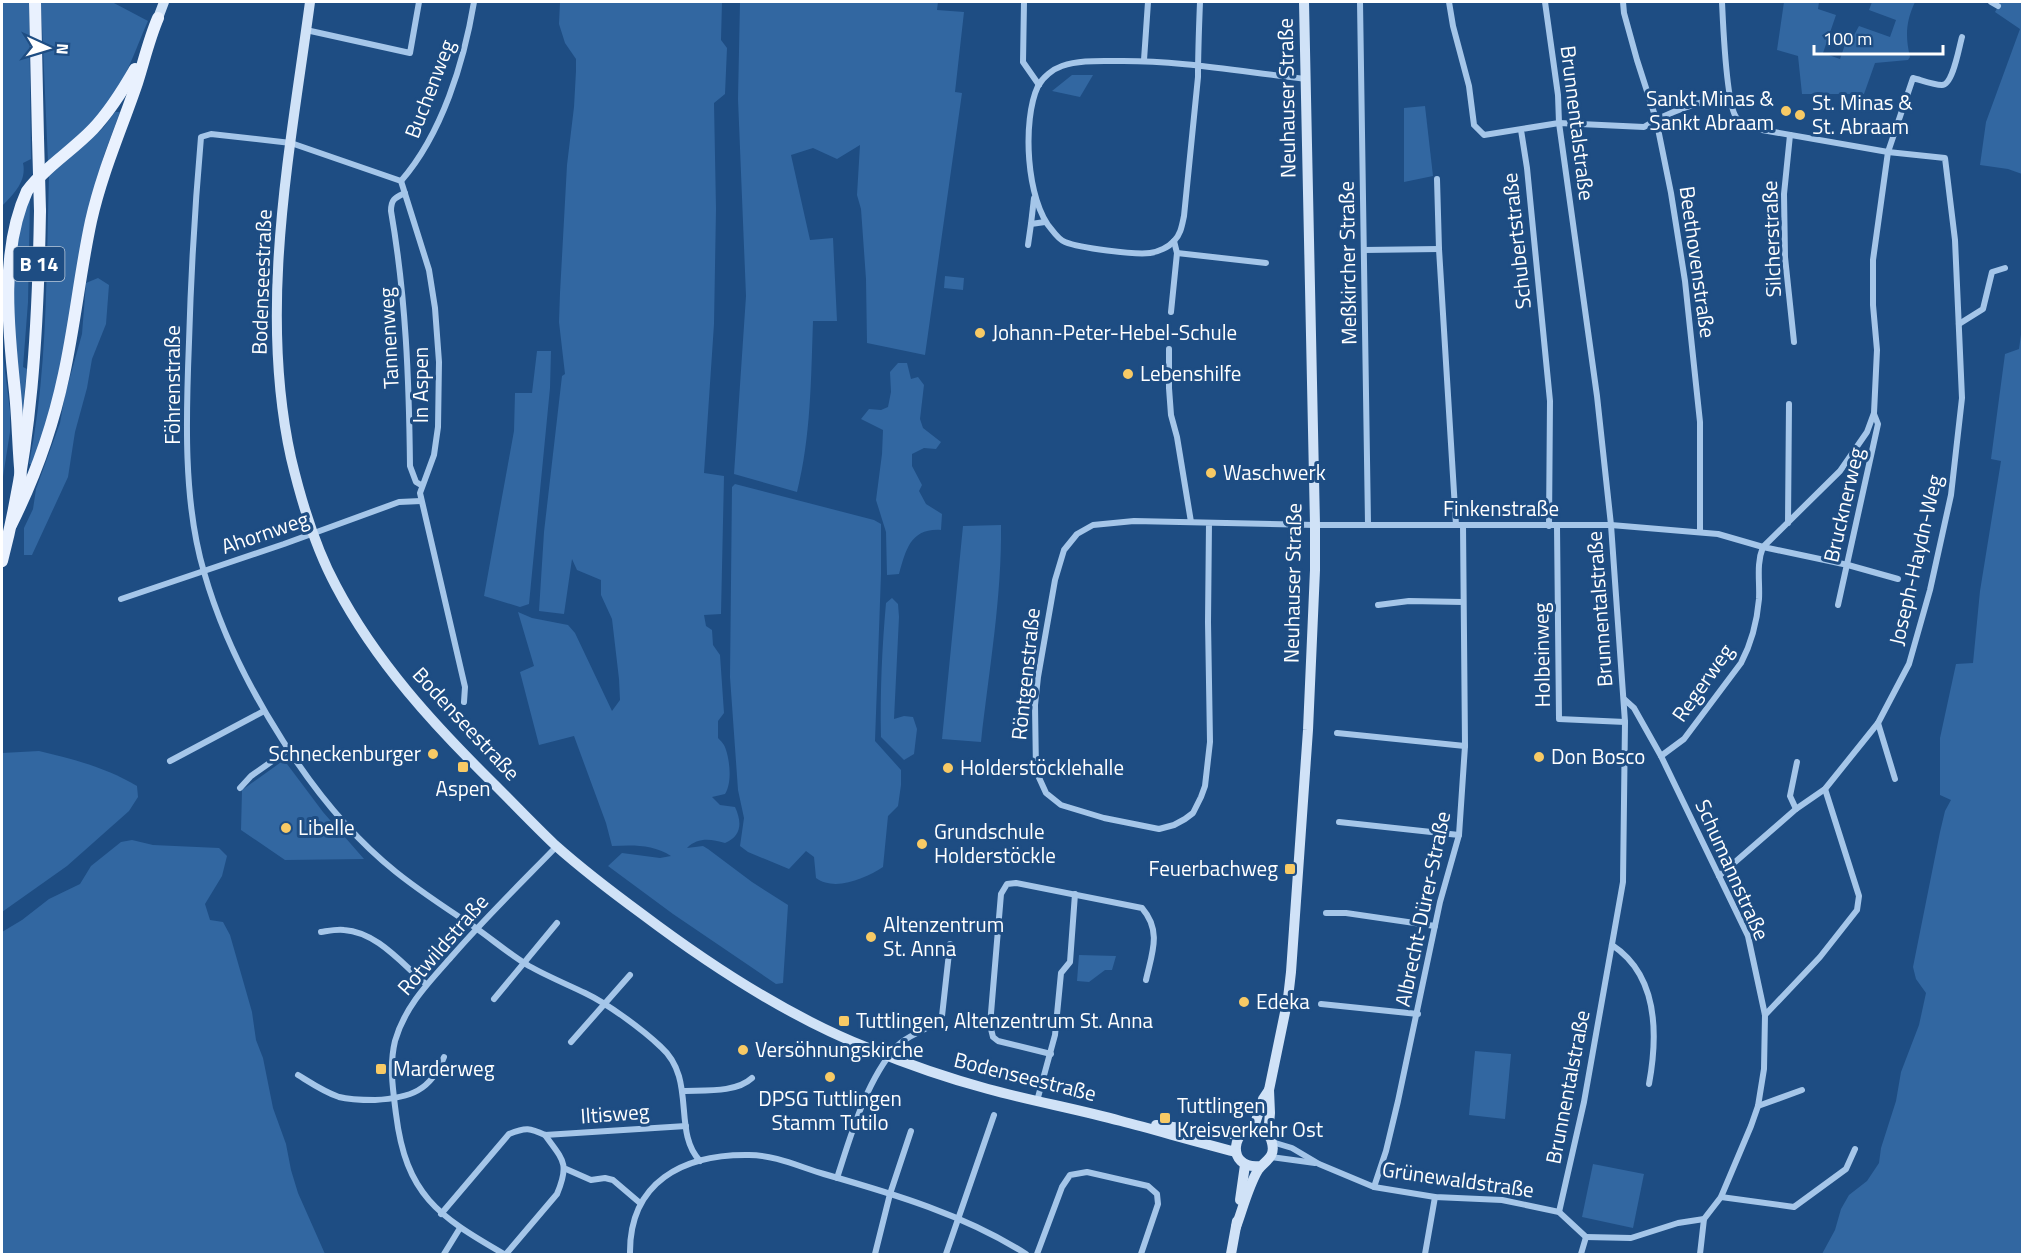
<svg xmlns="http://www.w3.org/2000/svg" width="2024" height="1256" viewBox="0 0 2024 1256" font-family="'Titillium Web',sans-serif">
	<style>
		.green { fill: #3267a1 }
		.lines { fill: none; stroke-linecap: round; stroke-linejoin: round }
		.street { stroke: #a5c6e9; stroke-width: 6 }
		.secondary { stroke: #d0e2f7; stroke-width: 10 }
		.primary { stroke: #e9f1fe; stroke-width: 12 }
		.primary-bridge { stroke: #e9f1fe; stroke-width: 12 }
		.poi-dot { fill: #f8ca65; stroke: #1e4d83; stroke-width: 2 }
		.labels { text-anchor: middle; stroke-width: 6; stroke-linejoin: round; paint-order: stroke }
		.shield { fill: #1e4d83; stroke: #bccada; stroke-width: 1.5 }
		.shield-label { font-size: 20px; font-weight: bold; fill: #fff }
		.street-label { font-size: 21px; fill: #fff; stroke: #1e4d83 }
		.poi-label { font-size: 21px; fill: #fff; stroke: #1e4d83; text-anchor: start }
	</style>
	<rect width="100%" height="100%" fill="#1e4d83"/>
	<g class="green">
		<path d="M2,2H29L31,159L23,163C27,181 14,194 2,206Z"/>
		<path d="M41,2H112L148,21C135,50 125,83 105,108C89,128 67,144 48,162Z"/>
		<path d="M560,2H722L721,40L727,48L725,94L714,103L716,209L714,324L704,473L724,476L721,614L704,615L706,626L712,630L713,645L720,655L724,713L718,721V738C721,741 725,745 726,750C730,762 732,783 725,794L712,797L720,805L735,807C742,822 742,836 725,843C711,839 698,837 687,848L703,846L708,849L752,882L788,905L783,983L776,984L673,914L608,866L622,853L660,858L671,856C653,844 632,845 612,846L606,823L574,736L539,745L520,672L534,666L518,612L532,618L568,625L575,633L612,711L620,700L619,679L612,619L601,595V580L577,570L572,559L564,614L539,611L544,532L562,376L565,374L559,322L560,293L567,165L574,107L576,71V59L565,43L559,24Z"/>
		<path d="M740,2H938L937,10L964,12L955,92L962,93L925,355L867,343L866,279L861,209L857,195L860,145L837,159L813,148L791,155L810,240L833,238L837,321H813C811,379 811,436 797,492L734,474L746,296L738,99Z"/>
		<path d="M1784,2H1819L1818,9L1836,15L1823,53L1840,59L1848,36L1853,37L1859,26L1890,37L1896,20L1869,10L1872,2H1915C1906,21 1905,36 1910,57L1908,60L1875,63L1864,94H1802L1798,56L1777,50Z"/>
		<path d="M1998,2H2022V174L2008,169L1980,165L1986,122L2020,29L1995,12L2000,3Z"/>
		<path d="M1072,75H1093L1080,97L1052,91Z"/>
		<path d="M1425,106L1433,176L1404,182V108Z"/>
		<path d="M115,112H120L104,155L92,199L56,391L33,465L29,464C48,370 46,272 49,176L103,128Z"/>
		<path d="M30,197L28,302L23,367L27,369L21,426L7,298L11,248Z"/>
		<path d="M945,276L964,278L963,290L944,288Z"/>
		<path d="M98,278L109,285L106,324L92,359L87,388L75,432L68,477L32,555H24V528L33,509L36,489L60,423L65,395L82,334L86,283Z"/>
		<path d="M2022,327V1254H1822L1835,1230L1841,1209L1849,1195L1867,1181L1879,1163L1881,1148L1896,1101L1901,1072L1919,1025L1926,993L1916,979L1913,967L1940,832L1945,811L1951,800L1940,795V738L1956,664L1973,663L1980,591L2001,461L1991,459L2005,354L2019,349Z"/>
		<path d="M2,347L10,411V432L2,483Z"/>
		<path d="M537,351H551L550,388L529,604L520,607L484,596L514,431L515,393H532Z"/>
		<path d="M898,363H907L911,379L918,377L924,385L920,419L923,428L941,442L936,449L924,448L912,454V466L922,485L919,491L926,504L942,514L941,530C911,528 906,549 899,574L887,575L886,532L876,500L882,454L883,430L861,419L869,409L881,410L888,407L891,392L890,372Z"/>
		<path d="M735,484L874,520L881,524V574L875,741L901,770V785L898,806L888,816L883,867C866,878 835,892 816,878L814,857L806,851L789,869L748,852L740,846L744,818L738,790L730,677L732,487Z"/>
		<path d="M1001,525C1002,597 989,670 981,742L942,739L963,526Z"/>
		<path d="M892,598L898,604L899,617L894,719L904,716L913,717L917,729L914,754L904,760L881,737C880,692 882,648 886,603Z"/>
		<path d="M39,751C73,759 107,768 137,786L138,797L129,811L67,866L2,912V753Z"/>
		<path d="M284,760L323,812L364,859L285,860L241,830L242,790Z"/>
		<path d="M132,840L153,845L219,848L227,856L222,876L205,904L210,920L223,922L230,935L252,1012L256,1040L263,1058L273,1108L286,1144L291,1170L298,1193L325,1254H2V932L22,920L49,899L80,884L91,866L121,842Z"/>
		<path d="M1079,955L1116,956L1112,970H1105L1089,982L1077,981Z"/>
		<path d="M1475,1051L1511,1054L1505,1119L1469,1115Z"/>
		<path d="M1593,1164L1644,1174L1633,1228L1582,1217Z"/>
	</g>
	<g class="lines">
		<g class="street">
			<path d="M1024,2L1023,62L1039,85"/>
			<path d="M1200,2C1199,27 1198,52 1198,77L1184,216C1182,225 1181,234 1174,241C1169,247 1158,252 1150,253C1134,255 1080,248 1065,242C1060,240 1055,234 1052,230C1026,201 1022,120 1038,86C1043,77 1053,69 1062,66C1079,60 1098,61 1116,61C1180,60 1243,72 1306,79"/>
			<path d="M1360,2L1368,524"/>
			<path d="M1449,2L1453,26L1469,86L1474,125L1484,135L1559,123L1644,127C1670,111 1701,101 1730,96"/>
			<path d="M1545,2L1558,95L1559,123L1597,396L1611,525L1625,722L1623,882L1584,1102L1559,1212"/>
			<path d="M1623,2L1624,13L1637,60L1656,119L1671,193L1685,281L1700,422V532"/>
			<path d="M1991,2L1998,6"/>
			<path d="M306,30L410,53L419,2"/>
			<path d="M1144,60L1148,2"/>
			<path d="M1521,130L1527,168L1550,401L1549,526"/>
			<path d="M1790,135L1784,194L1785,257L1794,342"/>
			<path d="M1437,179L1439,249L1456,525"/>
			<path d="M401,181C442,134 464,62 474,2"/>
			<path d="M405,193C395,198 391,199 391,211C406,297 409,380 410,466L416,482L421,485"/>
			<path d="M1031,224L1034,198"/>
			<path d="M1028,245L1031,224L1045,222"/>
			<path d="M1364,250L1439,249"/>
			<path d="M1177,253L1266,263"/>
			<path d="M1171,312L1177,253L1174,241"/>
			<path d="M1959,324L1983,309L1992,272L2005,268"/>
			<path d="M1169,349V388L1171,415L1177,437L1191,522"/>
			<path d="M1209,523L1208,622L1210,742L1205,786L1201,797L1193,813L1185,819L1174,825L1159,829L1104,818L1061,805L1046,793L1036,771L1035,705L1038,677L1055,580L1064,550L1077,534L1093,525L1134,521L1315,525H1611L1718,534L1763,547L1848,565L1898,579"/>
			<path d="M1788,523L1789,404"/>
			<path d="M1557,526L1559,719L1625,722"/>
			<path d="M121,599L284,544L399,502L421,501"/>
			<path d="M1378,605L1409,601L1463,602"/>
			<path d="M1838,605L1878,424L1874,414"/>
			<path d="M464,702L465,687L420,493L434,455L438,427L439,362L435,308L429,270L401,181L291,143L211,134L201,137C195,205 191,274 189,342C186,415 183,502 204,572C221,632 249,688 283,741C314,790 351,836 396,872C421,892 447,909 473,926C492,939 509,954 529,966C547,976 566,984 585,993C608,1004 642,1029 661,1047C697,1079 672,1132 700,1161"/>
			<path d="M1878,723L1895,779"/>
			<path d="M1337,733L1465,746"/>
			<path d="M1661,756L1684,739L1741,663C1751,644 1757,622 1759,599C1760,582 1756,564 1763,547L1840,471L1867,432L1874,413L1877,350L1873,305V260L1888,152L1913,78C1921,80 1933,85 1942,85C1953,85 1959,47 1962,37"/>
			<path d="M170,761L264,711"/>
			<path d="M240,788L251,776L288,750"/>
			<path d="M1796,809L1790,796L1797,762"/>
			<path d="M1339,822L1459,835"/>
			<path d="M1719,876L1796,809L1825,789L1878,723L1909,664L1930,590L1951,495L1962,398L1955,240L1945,158L1888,152L1751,128C1747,125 1739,121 1736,117C1726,103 1723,22 1722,2"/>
			<path d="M1326,913H1346L1435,926"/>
			<path d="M321,932C328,931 337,929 344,930C377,932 402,964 426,984"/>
			<path d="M1612,945C1658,975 1658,1035 1649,1084"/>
			<path d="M494,999L557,923"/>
			<path d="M1321,1004L1418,1014"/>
			<path d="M1765,1015L1820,957L1857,910L1859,896L1825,789"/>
			<path d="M571,1042L630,975"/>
			<path d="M1051,1054L998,1041L993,1037L990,1025L1001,894L1007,884L1016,883L1142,908C1162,931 1152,953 1146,980"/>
			<path d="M298,1075C311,1083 324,1092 339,1097C350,1100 364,1100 375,1100C410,1098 431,1091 444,1057"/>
			<path d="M683,1091C704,1090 736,1093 752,1078"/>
			<path d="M1037,1101L1055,1035L1061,973L1070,962L1075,894"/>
			<path d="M1758,1106L1802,1090"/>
			<path d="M1272,1142L1292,1148L1319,1164L1374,1187L1435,1197L1502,1200L1559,1212L1586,1237"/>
			<path d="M1271,1157L1315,1163"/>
			<path d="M566,1169L591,1180L605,1178L613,1180L640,1203"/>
			<path d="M837,1178C851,1135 866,1081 896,1047C909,1033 930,1031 942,1016L950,944"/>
			<path d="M1374,1187L1386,1151L1398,1101L1440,902L1459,835L1465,746L1463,525"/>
			<path d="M1721,1197L1794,1207L1846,1169L1855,1149"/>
			<path d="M441,1214L509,1134C526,1127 530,1128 545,1135L686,1126"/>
			<path d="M1586,1237L1631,1238L1678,1223L1704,1219L1721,1197L1751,1126L1758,1106L1764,1069L1765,1015L1748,936L1661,756L1634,708L1624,699"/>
			<path d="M444,1254L460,1228"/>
			<path d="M504,1254C438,1216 406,1195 396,1114C393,1090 389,1066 395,1041C405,1006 429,982 453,955C486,917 522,882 557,846"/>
			<path d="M506,1254L557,1194C570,1163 563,1160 545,1135"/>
			<path d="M630,1254C629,1182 683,1154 749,1155C775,1155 800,1167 824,1174C894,1194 965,1215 1026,1254"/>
			<path d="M875,1254L890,1194L911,1131"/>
			<path d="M946,1254L994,1115"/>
			<path d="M1037,1254L1062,1187L1070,1175L1087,1172L1148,1186L1157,1194L1158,1204L1141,1254"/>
			<path d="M1425,1254L1435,1197"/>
			<path d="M1581,1254L1586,1237"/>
			<path d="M1700,1254L1704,1219"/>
		</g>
		<g class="secondary">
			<path d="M310,2C290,151 258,308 291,458C301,500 316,549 336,586C376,662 434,725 495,785C515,805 534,825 555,845C582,869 612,892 642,914C711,966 787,1016 868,1048C907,1064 947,1078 988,1089C1032,1101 1077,1109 1121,1121C1159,1131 1197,1142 1236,1152"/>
			<path d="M158,18L164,2"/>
			<path d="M1156,1125L1241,1135"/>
			<path d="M1253,1130L1263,1099L1269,1090L1288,998L1291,972L1308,730L1315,570V525L1304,2"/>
			<path d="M1268,1135L1270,1113L1269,1090"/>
			<path d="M1240,1200L1245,1165"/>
			<path d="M1236,1227C1243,1208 1248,1187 1258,1170C1264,1161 1276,1158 1272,1143C1271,1137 1266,1132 1260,1130C1232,1122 1224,1170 1260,1166"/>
			<path d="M1231,1254L1237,1221"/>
		</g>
		<g class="primary">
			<path d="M35,2L38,138"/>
			<path d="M21,479C18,450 18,421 15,392C8,327 0,250 27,191C45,167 72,151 93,129C110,111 123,90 135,69"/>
			<path d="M11,525C35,477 53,426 64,374C75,324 80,272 91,221C102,172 121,130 137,83C144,61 149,39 158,18"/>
			<path d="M2,561C32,446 38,329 40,211"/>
		</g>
		<path class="primary-bridge" d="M38,138L40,211"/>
	</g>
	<g class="poi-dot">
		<circle cx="1786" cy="111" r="6"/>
		<circle cx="1800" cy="115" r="6"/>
		<circle cx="980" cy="333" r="6"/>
		<circle cx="1128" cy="374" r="6"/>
		<circle cx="1211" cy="473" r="6"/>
		<circle cx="433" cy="754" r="6"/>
		<circle cx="1539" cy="757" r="6"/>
		<rect x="457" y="761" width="12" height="12" rx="3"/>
		<circle cx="948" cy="768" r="6"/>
		<circle cx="286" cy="828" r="6"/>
		<circle cx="922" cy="844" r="6"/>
		<rect x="1284" y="863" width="12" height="12" rx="3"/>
		<circle cx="871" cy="937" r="6"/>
		<circle cx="1244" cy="1002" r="6"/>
		<rect x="838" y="1015" width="12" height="12" rx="3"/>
		<circle cx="743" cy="1050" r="6"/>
		<rect x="375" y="1063" width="12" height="12" rx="3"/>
		<circle cx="830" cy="1077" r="6"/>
		<rect x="1159" y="1112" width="12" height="12" rx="3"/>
	</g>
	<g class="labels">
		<rect class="shield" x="13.5" y="247" width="51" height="34" rx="4.5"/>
		<g class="shield-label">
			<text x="39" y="271">B 14</text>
		</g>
		<g class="street-label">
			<text transform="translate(430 89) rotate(-69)" y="7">Buchenweg</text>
			<text transform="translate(1287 98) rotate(-91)" y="7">Neuhauser Straße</text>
			<text transform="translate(1577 123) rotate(83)" y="7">Brunnentalstraße</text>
			<text transform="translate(1772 239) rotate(-92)" y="7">Silcherstraße</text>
			<text transform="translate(1517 241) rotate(-96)" y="7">Schubertstraße</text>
			<text transform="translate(1697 262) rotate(82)" y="7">Beethovenstraße</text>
			<text transform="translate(1348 263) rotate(-91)" y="7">Meßkircher Straße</text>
			<text transform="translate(262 282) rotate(-88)" y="7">Bodenseestraße</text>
			<text transform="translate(389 338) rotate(-93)" y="7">Tannenweg</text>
			<text transform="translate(173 385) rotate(-90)" y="7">Föhrenstraße</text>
			<text transform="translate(421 385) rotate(-90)" y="7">In Aspen</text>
			<text transform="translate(1844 505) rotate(-77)" y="7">Brucknerweg</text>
			<text x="1501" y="516">Finkenstraße</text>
			<text transform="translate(265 533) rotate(-19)" y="7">Ahornweg</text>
			<text transform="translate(1916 560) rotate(-77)" y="7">Joseph-Haydn-Weg</text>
			<text transform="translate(1293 583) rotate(-89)" y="7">Neuhauser Straße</text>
			<text transform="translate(1600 609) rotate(-94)" y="7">Brunnentalstraße</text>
			<text transform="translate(1542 655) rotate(-91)" y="7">Holbeinweg</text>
			<text transform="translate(1026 674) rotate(-84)" y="7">Röntgenstraße</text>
			<text transform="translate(1703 683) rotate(-55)" y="7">Regerweg</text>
			<text transform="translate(466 724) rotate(47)" y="7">Bodenseestraße</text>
			<text transform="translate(1732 870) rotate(66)" y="7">Schumannstraße</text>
			<text transform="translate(1423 909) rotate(-78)" y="7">Albrecht-Dürer-Straße</text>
			<text transform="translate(443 945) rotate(-49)" y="7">Rotwildstraße</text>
			<text transform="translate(1025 1077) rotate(14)" y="7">Bodenseestraße</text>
			<text transform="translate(1568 1087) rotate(-79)" y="7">Brunnentalstraße</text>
			<text transform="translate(615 1114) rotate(-4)" y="7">Iltisweg</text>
			<text transform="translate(1458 1180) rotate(8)" y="7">Grünewaldstraße</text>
		</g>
		<g class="poi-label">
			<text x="1774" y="106" text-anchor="end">Sankt Minas &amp;<tspan x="1774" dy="24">Sankt Abraam</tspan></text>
			<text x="1812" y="110">St. Minas &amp;<tspan x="1812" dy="24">St. Abraam</tspan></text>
			<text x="992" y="340">Johann-Peter-Hebel-Schule</text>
			<text x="1140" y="381">Lebenshilfe</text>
			<text x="1223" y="480">Waschwerk</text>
			<text x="421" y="761" text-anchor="end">Schneckenburger</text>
			<text x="1551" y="764">Don Bosco</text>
			<text x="960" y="775">Holderstöcklehalle</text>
			<text x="463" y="796" text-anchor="middle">Aspen</text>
			<text x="298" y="835">Libelle</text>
			<text x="934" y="839">Grundschule<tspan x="934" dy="24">Holderstöckle</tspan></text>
			<text x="1278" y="876" text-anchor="end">Feuerbachweg</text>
			<text x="883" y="932">Altenzentrum<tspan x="883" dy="24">St. Anna</tspan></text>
			<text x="1256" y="1009">Edeka</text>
			<text x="856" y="1028">Tuttlingen, Altenzentrum St. Anna</text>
			<text x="755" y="1057">Versöhnungskirche</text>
			<text x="393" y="1076">Marderweg</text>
			<text x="830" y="1106" text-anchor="middle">DPSG Tuttlingen<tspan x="830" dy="24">Stamm Tutilo</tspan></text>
			<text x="1177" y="1113">Tuttlingen<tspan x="1177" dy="24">Kreisverkehr Ost</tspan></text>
		</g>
	</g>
	<rect width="2024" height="1256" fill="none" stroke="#ffffff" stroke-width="6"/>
	<g transform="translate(48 48) rotate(94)" stroke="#1e4d83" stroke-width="4.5" paint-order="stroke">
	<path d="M0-4.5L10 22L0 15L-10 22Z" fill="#ffffff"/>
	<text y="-9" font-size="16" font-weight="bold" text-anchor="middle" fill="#ffffff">N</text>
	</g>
	<path d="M1814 45v9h129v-9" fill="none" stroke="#ffffff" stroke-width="3"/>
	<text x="1823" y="45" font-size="18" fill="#ffffff" stroke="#1e4d83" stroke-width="4.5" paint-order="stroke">100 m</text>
</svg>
